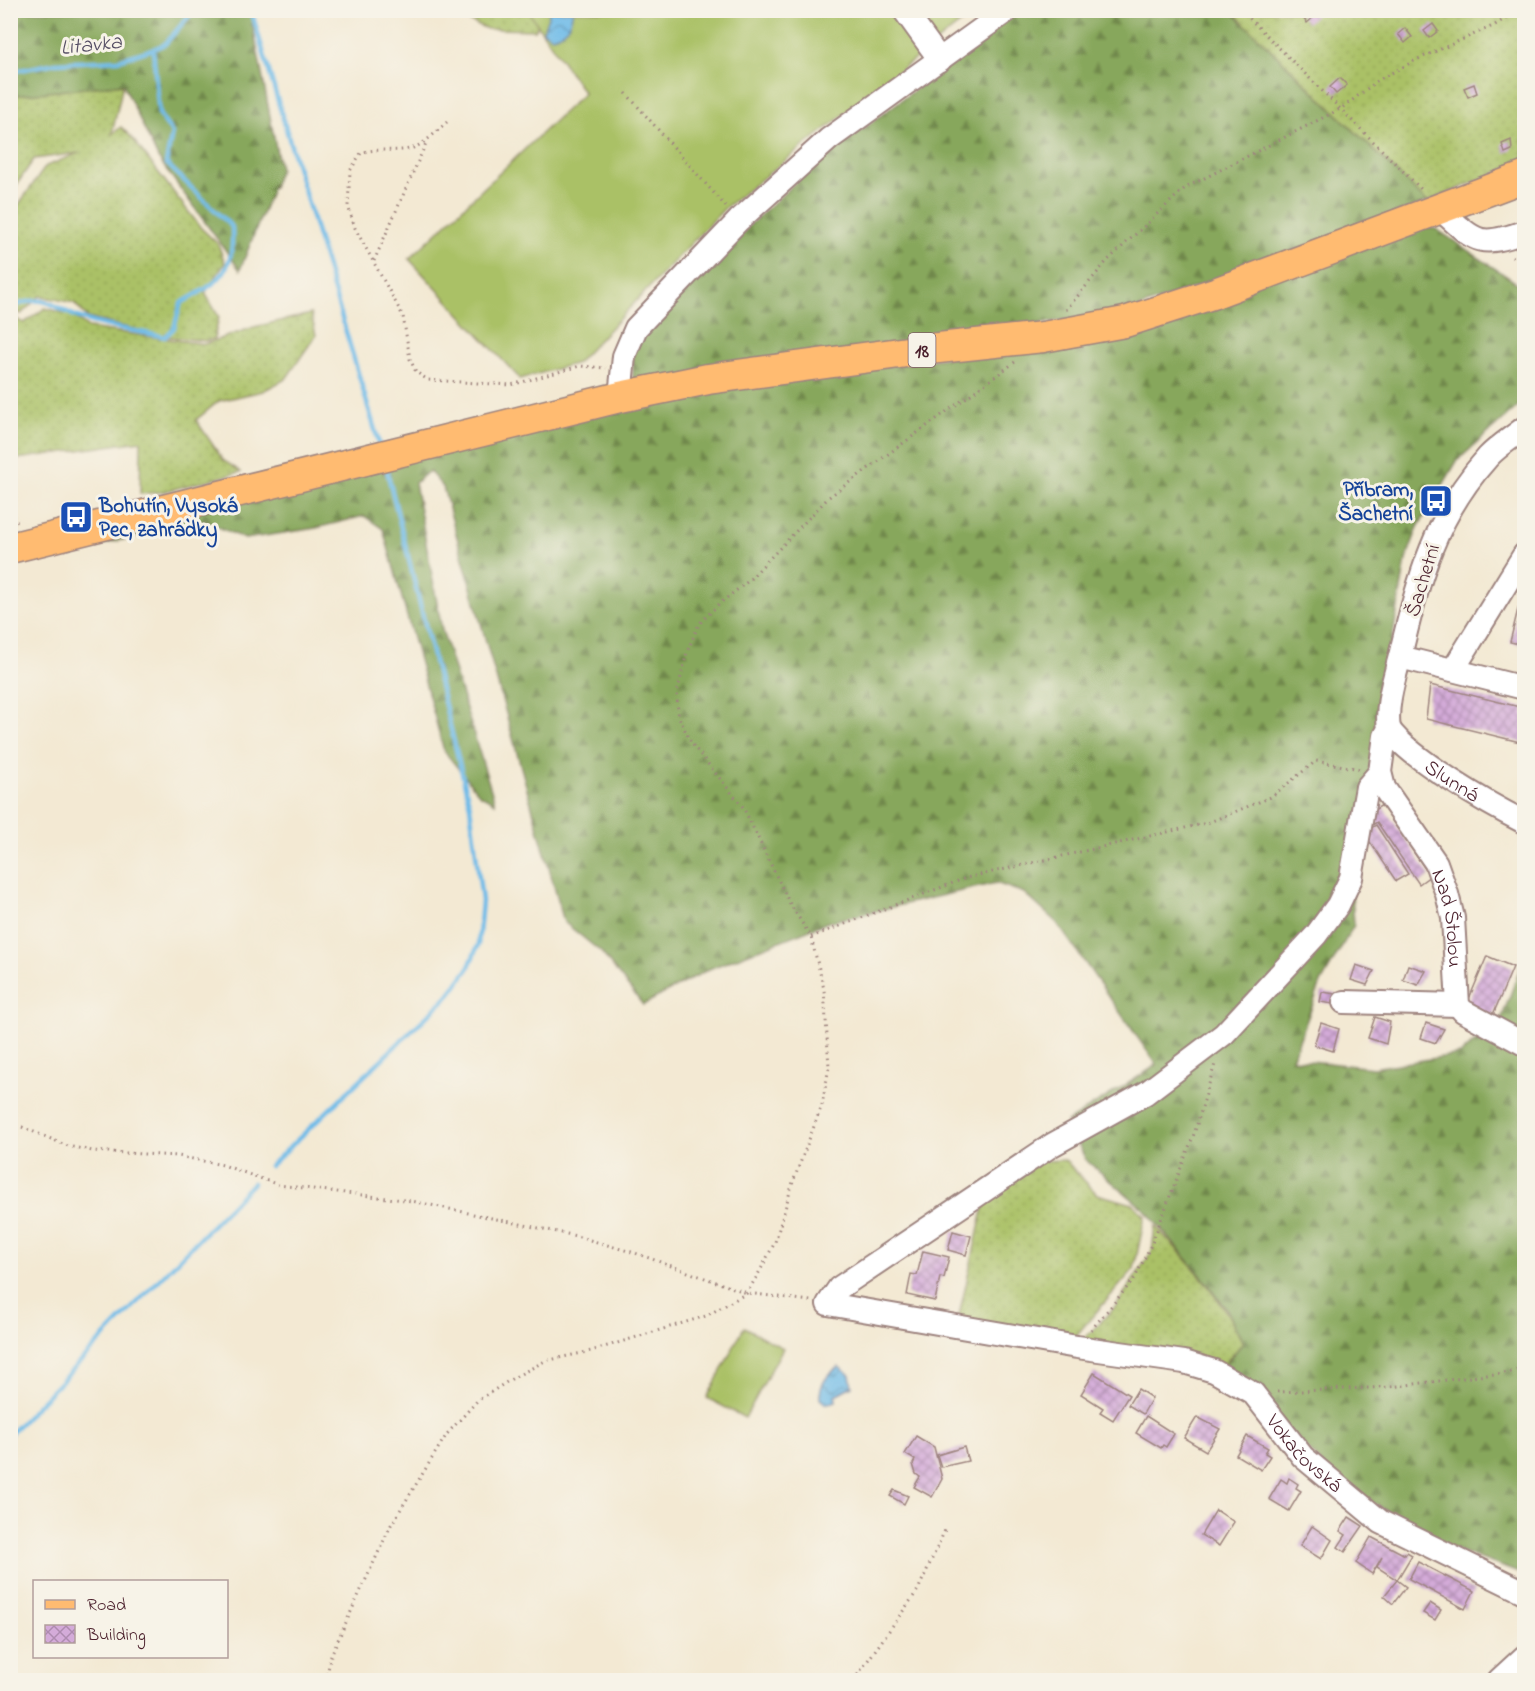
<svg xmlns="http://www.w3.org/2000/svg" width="1535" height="1691" viewBox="0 0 1535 1691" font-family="'Indie Flower',sans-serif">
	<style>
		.grass { fill: url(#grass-dots); stroke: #7a7048; stroke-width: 1.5 }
		.forest { fill: url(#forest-firs); stroke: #686343; stroke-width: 1.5 }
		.pitch { fill: #aac166; stroke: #7a7048; stroke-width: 1.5 }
		.water { fill: url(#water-waves); stroke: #5c6d8a; stroke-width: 1.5 }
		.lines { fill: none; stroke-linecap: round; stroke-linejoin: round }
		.stream { stroke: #6ebbe8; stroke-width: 4.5 }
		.building { fill: url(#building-cross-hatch) }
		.minor-casing { stroke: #9e847f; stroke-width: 26 }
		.major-casing { stroke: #9e847f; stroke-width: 33 }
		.path { stroke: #9e847f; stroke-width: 3; stroke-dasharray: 1.5 4.5; stroke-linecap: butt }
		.minor { stroke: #fff; stroke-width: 22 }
		.major { stroke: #ffbb71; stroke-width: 30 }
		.labels { text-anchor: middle; stroke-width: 6; stroke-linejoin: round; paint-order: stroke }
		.shield { fill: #f7f3e8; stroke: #7e5f64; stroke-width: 1.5 }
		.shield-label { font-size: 20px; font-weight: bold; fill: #4a1f2b }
		.transit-label { font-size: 21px; font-weight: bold; fill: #164399; stroke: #f7f3e8; text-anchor: end }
		.street-label { font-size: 21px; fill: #4a1f2b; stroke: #f7f3e8 }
		.water-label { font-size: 22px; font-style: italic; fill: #554e64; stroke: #f7f3e8 }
	</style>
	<defs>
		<pattern id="grass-dots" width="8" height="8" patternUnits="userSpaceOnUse" patternTransform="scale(1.5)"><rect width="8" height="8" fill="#aac166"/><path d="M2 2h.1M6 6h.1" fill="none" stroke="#94a559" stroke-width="1.8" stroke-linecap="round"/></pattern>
		<pattern id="forest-firs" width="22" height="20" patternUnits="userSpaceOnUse" patternTransform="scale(1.5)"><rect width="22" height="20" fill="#87a75b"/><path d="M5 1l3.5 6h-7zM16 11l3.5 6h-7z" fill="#70874b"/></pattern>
		<pattern id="water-waves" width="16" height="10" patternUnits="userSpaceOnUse" patternTransform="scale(1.5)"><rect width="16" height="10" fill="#6ebbe8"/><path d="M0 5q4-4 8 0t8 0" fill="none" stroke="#5c97bc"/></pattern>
		<pattern id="building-cross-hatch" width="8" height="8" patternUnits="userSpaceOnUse" patternTransform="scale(1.5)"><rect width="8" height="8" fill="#d4abd9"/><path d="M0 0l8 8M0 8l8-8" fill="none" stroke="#ae8bb0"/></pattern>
	</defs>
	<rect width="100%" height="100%" fill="#f7f3e8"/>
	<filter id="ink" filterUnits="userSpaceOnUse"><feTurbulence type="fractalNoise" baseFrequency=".0167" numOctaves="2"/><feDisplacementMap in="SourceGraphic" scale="12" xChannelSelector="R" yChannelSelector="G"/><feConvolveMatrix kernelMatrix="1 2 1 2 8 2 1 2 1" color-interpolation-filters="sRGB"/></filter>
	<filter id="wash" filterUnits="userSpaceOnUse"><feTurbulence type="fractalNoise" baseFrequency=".008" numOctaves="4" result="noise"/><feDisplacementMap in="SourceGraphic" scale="24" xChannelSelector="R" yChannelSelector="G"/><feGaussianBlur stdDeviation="1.35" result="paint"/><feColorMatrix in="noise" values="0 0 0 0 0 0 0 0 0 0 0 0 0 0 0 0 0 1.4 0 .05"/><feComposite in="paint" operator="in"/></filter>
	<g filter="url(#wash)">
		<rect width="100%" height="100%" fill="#f3e9d3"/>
		<g class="grass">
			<path d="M447,11H546L535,30L487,29Z"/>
			<path d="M1231,11H1524V161L1427,202Z"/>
			<path d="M123,84L112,134L121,127L132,138L201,228L218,244L225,263L205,293L219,317L214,339L206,341L162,336L88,318L74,303L40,296L21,314L11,309V215L46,166L79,153L34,159L11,193V95Z"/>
			<path d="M45,308L72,315L88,328L205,344L254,327L311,314L316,335L286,379L263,391L219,401L196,420L223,460L241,472L162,492L140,494L141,441L11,460V316L24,323Z"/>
			<path d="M1065,1160L1097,1194L1133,1204L1145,1216L1134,1269L1073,1339L958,1320L985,1201L1040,1161Z"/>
			<path d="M1155,1226C1190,1262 1222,1297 1243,1343L1220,1369L1082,1341L1116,1306L1152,1251Z"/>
		</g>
		<g class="forest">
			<path d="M10,11H250L280,169L240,270L158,158L123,84L11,96Z"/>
			<path d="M1019,11H1231L1427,202L1133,310L633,384V341L651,317L810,169Z"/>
			<path d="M1415,225L1436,229L1524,288V401L1457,461L1418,527L1406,560L1351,878L1354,925L1321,983L1292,1059L1373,1068L1461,1054L1502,1017L1524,958V1575L1435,1542L1340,1482L1224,1365L1243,1343L1227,1310L1204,1279L1145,1210L1086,1160L1067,1122L1157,1065L1057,923L1024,893L996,883L828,922L709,969L643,1005L601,952L564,922L443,487L429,471L415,483L442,630L495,803L479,794L444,751L383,529L364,516L316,528L245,539L205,521L38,559L131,528L619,404L1051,343Z"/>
		</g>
		<g class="pitch">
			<path d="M528,11H976L726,207L577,363L520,379L409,259L584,93Z"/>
			<path d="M744,1327L783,1348L745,1418L707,1398Z"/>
		</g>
		<g class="water">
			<path d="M550,11H573C570,24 567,34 552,37L543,31Z"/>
			<path d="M839,1367L850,1375L852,1386L835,1395L836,1401L826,1404L820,1399C819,1386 827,1374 839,1367Z"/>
		</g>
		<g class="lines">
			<g class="stream">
				<path d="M251,10L380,447"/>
				<path d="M10,72L56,63L118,60L153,49L165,44L194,10"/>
				<path d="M10,308C50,290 52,309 83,319C109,328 139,331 165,337L174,328L181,303C219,282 235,274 232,227L166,163L172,133L159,114L153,49"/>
				<path d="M270,1166L448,996L468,969L478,945L482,901L470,806L386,467"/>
				<path d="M10,1434L253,1183"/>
			</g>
		</g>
		<g id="blocks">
			<g class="building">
				<path d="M1304,10H1312L1316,15L1307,23L1300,14Z"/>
				<path d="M1433,24L1438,31L1429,38L1424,31Z"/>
				<path d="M1405,28L1412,37L1405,43L1398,34Z"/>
				<path d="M1340,78L1347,85L1336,94L1330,87Z"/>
				<path d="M1474,84L1477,93L1468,97L1464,88Z"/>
				<path d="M1511,140L1512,150L1505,153L1502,144Z"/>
				<path d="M1518,609L1524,611V645L1510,642Z"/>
				<path d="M1430,685L1524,708V743L1426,719Z"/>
				<path d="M1382,805L1430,876L1419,884L1377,822L1369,827L1363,817Z"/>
				<path d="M1376,825L1408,874L1396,881L1364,833Z"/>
				<path d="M1487,956L1513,967L1492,1017L1466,1006Z"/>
				<path d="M1356,965L1374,971L1367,985L1351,980Z"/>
				<path d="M1408,965L1426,971L1418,985L1403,980Z"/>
				<path d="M1322,992L1336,994L1333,1004L1320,1002Z"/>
				<path d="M1375,1017L1390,1022L1386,1044L1368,1038Z"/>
				<path d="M1321,1023L1339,1029L1333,1051L1314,1045Z"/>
				<path d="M1426,1023L1444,1029L1436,1043L1421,1038Z"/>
				<path d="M953,1231L971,1236L966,1255L948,1250Z"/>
				<path d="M923,1251L949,1257L944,1278L940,1277L935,1301L907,1295L911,1274L917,1275Z"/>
				<path d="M1094,1373L1129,1395L1113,1420L1100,1412L1103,1408L1081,1394Z"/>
				<path d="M1138,1389L1152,1398L1143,1414L1128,1405Z"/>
				<path d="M1146,1416L1174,1434L1166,1447L1163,1445L1161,1448L1136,1433Z"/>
				<path d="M1197,1417L1220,1429L1206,1451L1184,1438Z"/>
				<path d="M916,1436L934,1447L942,1479L932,1497L914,1487L920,1477L916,1474L913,1464L915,1460L905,1454Z"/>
				<path d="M1247,1436L1268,1448L1265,1453L1270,1456L1261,1470L1236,1455Z"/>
				<path d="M964,1447L968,1461L941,1467L937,1455Z"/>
				<path d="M1289,1478L1298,1484L1296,1488L1301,1491L1289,1511L1269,1499L1281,1479L1287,1483Z"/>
				<path d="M894,1490L908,1496L904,1504L890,1496Z"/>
				<path d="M1216,1510L1234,1522L1219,1546L1201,1535Z"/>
				<path d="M1349,1517L1363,1526L1345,1552L1338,1547L1346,1535L1340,1531Z"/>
				<path d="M1312,1526L1332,1540L1321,1559L1300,1546Z"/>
				<path d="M1371,1537L1405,1555L1407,1552L1412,1555L1397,1580L1377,1567L1382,1557L1372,1574L1356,1563Z"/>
				<path d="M1418,1562L1474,1591L1465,1609L1409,1579Z"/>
				<path d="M1397,1580L1406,1587L1393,1604L1384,1596Z"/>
				<path d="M1430,1603L1441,1610L1435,1620L1423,1613Z"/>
			</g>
		</g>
	</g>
	<g filter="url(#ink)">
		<use href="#blocks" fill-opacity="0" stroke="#9e847f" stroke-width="1.5"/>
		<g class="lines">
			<defs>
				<g id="minor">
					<path d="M904,10L940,60"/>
					<path d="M1441,210C1476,242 1478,248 1524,232"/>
					<path d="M620,397L624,356L636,328L739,220L829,139L1008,10"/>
					<path id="s1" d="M1524,428C1513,437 1498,446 1488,457C1435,516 1419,577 1401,652C1395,676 1385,706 1389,729L1385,736L1380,772L1384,788L1436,863L1447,894L1453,918L1458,1005L1463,1011L1524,1044"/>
					<path d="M1400,657L1524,688"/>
					<path d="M1453,670L1524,555"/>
					<path id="s2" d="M1389,729C1410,759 1490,805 1524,822"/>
					<path id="s3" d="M1380,772L1367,787L1351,878L1338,905L1316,935L1224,1034L1146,1093L1052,1145L839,1288L828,1304L1077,1347L1184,1362L1214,1371L1253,1393L1303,1457L1381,1522L1524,1592"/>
					<path d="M1344,1002L1458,1005"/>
					<path d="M1499,1680L1524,1657"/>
				</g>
				<path id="major" d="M10,548L620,397L708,379L929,349L1043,337L1125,322L1215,293L1524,177"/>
			</defs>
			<use href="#minor" class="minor-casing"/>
			<use href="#major" class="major-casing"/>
			<g class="path">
				<path d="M1241,10L1423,191"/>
				<path d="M10,14L17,10"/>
				<path d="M626,93L727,208"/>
				<path d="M447,122C437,131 426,143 413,148C396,153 378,147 361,153L350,171L348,206L355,228L403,316L410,359L416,372L428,380L511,385L580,366L606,368"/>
				<path d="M1512,256L1524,265"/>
				<path d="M374,261L427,141"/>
				<path d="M1066,310L1107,261L1185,188L1342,108L1380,79L1416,60L1495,25L1519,10"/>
				<path d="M10,511L17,522"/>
				<path d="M811,937L966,878L1207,823L1271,797L1316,761L1360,769"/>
				<path d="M10,1126L22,1127L68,1146L92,1151L178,1156L223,1165L279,1185L412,1201L576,1236L635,1253L747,1293L811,1301"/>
				<path d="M1091,1330L1135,1278L1152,1243L1194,1134L1215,1064"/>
				<path d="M1277,1392L1391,1387L1511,1372L1524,1366"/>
				<path d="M326,1680L331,1655L391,1525L447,1434L477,1401L513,1378L545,1361L591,1351L706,1316L747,1293L760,1271L775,1242L793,1182L822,1105L829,1067L824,989L811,937L790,904L743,807L691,743L678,715L677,693L687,652L699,624L719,604L747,582L829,497L1015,362"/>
				<path d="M854,1680L918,1590L945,1530"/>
			</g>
			<use href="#minor" class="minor"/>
			<use href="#major" class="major"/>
		</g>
	</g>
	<defs>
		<symbol id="bus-square" viewBox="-11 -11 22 22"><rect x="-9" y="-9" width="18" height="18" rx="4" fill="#1a4fb4" stroke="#f7f3e8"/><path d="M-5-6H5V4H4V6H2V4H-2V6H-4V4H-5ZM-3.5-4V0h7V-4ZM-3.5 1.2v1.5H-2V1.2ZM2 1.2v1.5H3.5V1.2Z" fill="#fff"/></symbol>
	</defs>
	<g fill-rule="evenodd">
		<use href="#bus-square" x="1417" y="482" width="38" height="38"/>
		<use href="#bus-square" x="57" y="498" width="38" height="38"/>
	</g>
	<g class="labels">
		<rect class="shield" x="908.5" y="333" width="27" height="34" rx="4.5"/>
		<g class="shield-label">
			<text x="922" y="357">18</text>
		</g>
		<g class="transit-label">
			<text x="1413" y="496">Příbram,<tspan x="1413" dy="24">Šachetní</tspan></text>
			<text x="99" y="512" text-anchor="start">Bohutín, Vysoká<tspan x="99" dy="24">Pec, zahrádky</tspan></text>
		</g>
		<g class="street-label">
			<text transform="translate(1422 580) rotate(-73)" y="7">Šachetní</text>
			<text dy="7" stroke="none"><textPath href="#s2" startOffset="82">Slunná</textPath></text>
			<text dy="7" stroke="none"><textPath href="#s1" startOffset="550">Nad Štolou</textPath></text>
			<text dy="7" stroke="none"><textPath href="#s3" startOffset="1312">Vokačovská</textPath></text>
		</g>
		<g class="water-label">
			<text transform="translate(91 43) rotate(-6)" y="8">Litavka</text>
		</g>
	</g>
	<rect width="1535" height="1691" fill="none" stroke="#f7f3e8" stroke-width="36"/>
	<rect x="33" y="1580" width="195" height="78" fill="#f7f3e8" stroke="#b29e9c" stroke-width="1.5"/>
	<rect x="45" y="1600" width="30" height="9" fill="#ffbb71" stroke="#b29e9c" stroke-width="1.5"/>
	<text x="87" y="1610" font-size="18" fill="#4a1f2b">Road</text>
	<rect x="45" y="1625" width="30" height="18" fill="url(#building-cross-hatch)" stroke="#b29e9c" stroke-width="1.5"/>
	<text x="87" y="1640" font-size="18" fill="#4a1f2b">Building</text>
</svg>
